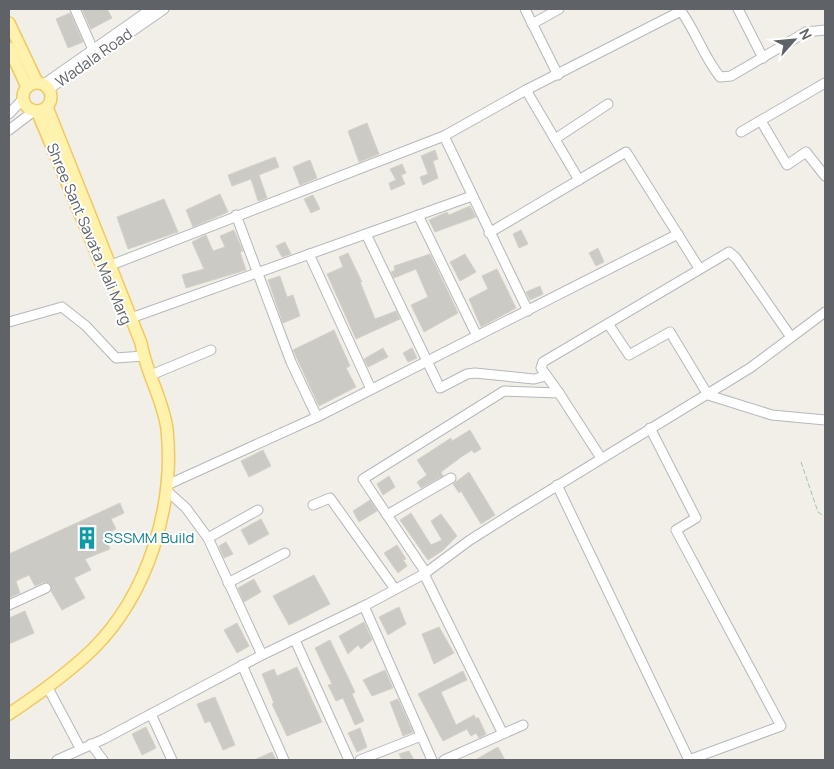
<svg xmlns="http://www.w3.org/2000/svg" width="834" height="769" viewBox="0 0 834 769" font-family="Manrope,sans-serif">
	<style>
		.building { fill: #cccac5; stroke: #d6d1c6 }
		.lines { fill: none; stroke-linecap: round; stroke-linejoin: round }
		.minor-casing { stroke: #b5b8bc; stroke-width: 11 }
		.major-casing { stroke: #f2c960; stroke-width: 14 }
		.path { stroke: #9cc7a9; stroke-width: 1; stroke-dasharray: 5 2.5; stroke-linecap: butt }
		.minor { stroke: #fff; stroke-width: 9 }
		.major { stroke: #fff2af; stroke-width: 11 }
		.labels { text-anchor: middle; stroke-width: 4; stroke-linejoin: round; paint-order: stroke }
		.street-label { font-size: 15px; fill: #5f6368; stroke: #fff }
		.culture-label { font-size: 15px; fill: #0d838f; stroke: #fff; text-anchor: start }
	</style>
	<rect width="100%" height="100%" fill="#f1efe8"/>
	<g class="building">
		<path d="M82,9H107L112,18L91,29Z"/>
		<path d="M70,13L83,42L68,48L56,19Z"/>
		<path d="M367,123L379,154L359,162L348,131Z"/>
		<path d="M435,150L438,159L433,161L438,178L423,185L420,177L428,174L421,156Z"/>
		<path d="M275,157L279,167L259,175L267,198L258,201L251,179L232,186L228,175Z"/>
		<path d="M310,160L317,178L300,185L293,167Z"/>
		<path d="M402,164L406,173L401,175L405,184L391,190L389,183L396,180L390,169Z"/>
		<path d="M220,194L228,212L193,227L186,210Z"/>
		<path d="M313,195L320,209L311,213L304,199Z"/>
		<path d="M164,199L178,232L128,249L117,217Z"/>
		<path d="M470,206L476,217L435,232L429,220L447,212L449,215Z"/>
		<path d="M234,230L243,251L240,252L246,270L186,288L182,275L204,269L192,242L206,235L213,251L225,247L220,236Z"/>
		<path d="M521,230L528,244L519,248L513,234Z"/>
		<path d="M285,242L291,254L282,257L276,246Z"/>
		<path d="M598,248L604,262L596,266L589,253Z"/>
		<path d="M348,253L362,282H360L375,319L396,311L400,319L356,339L327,274L343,267L339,257Z"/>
		<path d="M430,254L458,313L424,332L411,305L428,297L416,269L394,278L391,272L395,270L394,266Z"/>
		<path d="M465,254L476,272L460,281L450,262Z"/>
		<path d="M497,269L516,308L481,327L469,299L488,289L482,276Z"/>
		<path d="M280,276L287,297L293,295L300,316L283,323L268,280Z"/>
		<path d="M540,286L543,294L530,300L526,292Z"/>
		<path d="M334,330L350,366L346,368L356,387L319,406L293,350Z"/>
		<path d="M383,348L388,357L368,367L364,359Z"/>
		<path d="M412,348L417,358L408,362L403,353Z"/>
		<path d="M470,430L481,449L474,453L472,450L461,457L441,472L443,476L421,488L417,482L427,475L417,460L451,438L452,441Z"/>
		<path d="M263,450L271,466L249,477L241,461Z"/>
		<path d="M469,472L495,515L481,524L461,491L459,493L453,484Z"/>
		<path d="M389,476L395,487L383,495L377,484Z"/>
		<path d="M370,500L377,511L359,522L353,511Z"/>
		<path d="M120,503L124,513L111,519L116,529L104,535L110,549L85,559L91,570L74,578L85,598L62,610L51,591L50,583L44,582L35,586L29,575L16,581L20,593L9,598V554Z"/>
		<path d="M411,513L431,545L442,540L431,521L441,514L457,536L442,551L428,560L400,520Z"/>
		<path d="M261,519L269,534L249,545L241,530Z"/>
		<path d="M226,542L233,554L224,558L219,546Z"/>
		<path d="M397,545L406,559L403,560L407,566L398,573L384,553Z"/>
		<path d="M314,575L330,604L289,625L273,596Z"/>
		<path d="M254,579L261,592L244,602L238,588Z"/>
		<path d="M399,607L406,624L388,635L379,617Z"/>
		<path d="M25,611L34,633L9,644V618Z"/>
		<path d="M364,622L372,640L361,649L358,645L348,654L339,636Z"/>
		<path d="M237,623L249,646L237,653L224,630Z"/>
		<path d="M439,627L454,653L434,664L422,634Z"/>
		<path d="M330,640L355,692L352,694L364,721L355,725L343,698L336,701L328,685L332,684L315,648Z"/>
		<path d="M297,667L322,722L287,736L272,704L274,703L262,674L274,669L277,676Z"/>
		<path d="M385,670L393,688L372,696L363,680Z"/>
		<path d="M463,671L467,680L441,692L456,725L474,715L476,719L478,717L486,734L479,738L476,733L471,736L467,729L443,741L418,694Z"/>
		<path d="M215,697L235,745L223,750L210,721L205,723L197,704Z"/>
		<path d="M398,699L413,732L403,736L390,702Z"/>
		<path d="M146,727L156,748L142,755L132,734Z"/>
		<path d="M360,728L367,747L357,752L348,733Z"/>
		<path d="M498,747L505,760H475Z"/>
		<path d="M409,751L414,760H402L399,754Z"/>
		<path d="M272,752L276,760H254Z"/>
	</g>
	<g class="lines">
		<defs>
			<g id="minor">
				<path d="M75,9L95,54"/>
				<path d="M525,9L558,75"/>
				<path d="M738,9L763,58"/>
				<path d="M532,24L559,9"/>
				<path d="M44,84L151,9"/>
				<path d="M49,89L164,9"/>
				<path d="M526,90L579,180"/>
				<path d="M9,114L23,99"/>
				<path d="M761,121L787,165L806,152L825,176"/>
				<path d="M9,130L34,111"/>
				<path d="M741,132L825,83"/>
				<path d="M444,136L528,311"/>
				<path d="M555,139L608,104"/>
				<path d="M236,215L291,362L317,417"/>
				<path d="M418,215L477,336"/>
				<path d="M489,233L626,152L699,268"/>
				<path d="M366,234L440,388L467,374L475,373L534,379L546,376"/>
				<path d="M309,254L371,389"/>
				<path d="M106,267L444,136L526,90L681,11C696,32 704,57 720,77L731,76L806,32L825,30"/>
				<path d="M131,318L472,196"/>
				<path d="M9,322L62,307L86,326L116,358L143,356"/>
				<path d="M609,325L629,355L670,332L708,395L772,415L825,420"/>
				<path d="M151,375L211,350"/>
				<path d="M559,393L601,458"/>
				<path d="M650,428L696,518L676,530L781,726L689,760"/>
				<path d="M167,485L317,417L678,234"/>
				<path d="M557,485L689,760"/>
				<path d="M166,490L186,508L208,538L262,655"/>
				<path d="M313,505L330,498L395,589"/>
				<path d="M387,515L451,478"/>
				<path d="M208,538L258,510"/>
				<path d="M426,573L363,479L504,391L559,393L541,368L543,362L729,252L736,258L791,337"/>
				<path d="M424,574L502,732"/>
				<path d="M228,583L285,553"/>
				<path d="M9,605L46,588"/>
				<path d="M364,606L432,760"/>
				<path d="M295,640L349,760"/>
				<path d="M242,665L284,760"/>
				<path d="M48,688L80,748"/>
				<path d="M151,714L172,760"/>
				<path d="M91,744L103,760"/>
				<path d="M57,760L104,739L262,655L368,604L424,574L470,540L516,511L750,368L825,312"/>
				<path d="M360,760L421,736"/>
				<path d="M444,760L523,725"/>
			</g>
			<g id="major">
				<path d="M9,23L37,82"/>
				<path d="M9,48L27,87"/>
				<circle cx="37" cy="97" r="14"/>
				<path d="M37,111L101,264"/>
				<path d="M9,714C39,694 67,674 93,649C148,594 175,506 167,429C163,399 146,373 141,343L47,107"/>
			</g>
		</defs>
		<use href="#minor" class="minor-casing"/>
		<use href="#major" class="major-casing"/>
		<path class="path" d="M801,462L818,512L825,517"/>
		<use href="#minor" class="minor"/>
		<use href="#major" class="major"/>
	</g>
	<defs>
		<symbol id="building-bare" viewBox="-9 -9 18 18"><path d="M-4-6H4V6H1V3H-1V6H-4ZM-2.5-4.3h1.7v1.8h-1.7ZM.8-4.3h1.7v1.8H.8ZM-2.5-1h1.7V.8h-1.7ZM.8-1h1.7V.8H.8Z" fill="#0f9aa8" stroke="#fff" stroke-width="2.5" paint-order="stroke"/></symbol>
	</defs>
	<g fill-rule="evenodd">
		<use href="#building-bare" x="71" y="522" width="32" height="32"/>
	</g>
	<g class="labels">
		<g class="street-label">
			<text transform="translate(94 58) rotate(-35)" y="5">Wadala Road</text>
			<text transform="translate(89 234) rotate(67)" y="5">Shree Sant Savata Mali Marg</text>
		</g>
		<g class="culture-label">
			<text x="104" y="543">SSSMM Build</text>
		</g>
	</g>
	<rect width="834" height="769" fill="none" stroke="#5f6368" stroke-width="20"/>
	<g transform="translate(794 40) rotate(63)" stroke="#ffffff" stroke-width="4" paint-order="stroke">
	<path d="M0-4L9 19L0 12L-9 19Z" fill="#5f6368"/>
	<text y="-8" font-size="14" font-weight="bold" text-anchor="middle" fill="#5f6368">N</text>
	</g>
</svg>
